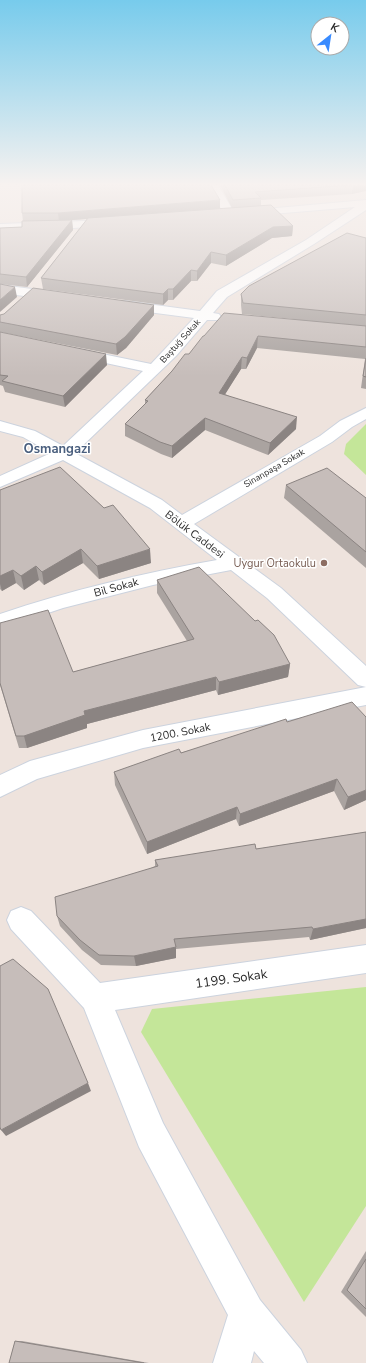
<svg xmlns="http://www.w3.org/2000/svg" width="366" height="1363" viewBox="0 0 366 1363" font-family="'Nunito Sans',sans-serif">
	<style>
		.green { fill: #c4e699 }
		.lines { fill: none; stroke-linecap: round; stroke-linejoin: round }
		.minor-casing { stroke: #ccd3de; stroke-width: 2 }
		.minor { fill: #fff; fill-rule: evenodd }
		.wall { fill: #aaa3a0 }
		.shaded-wall { fill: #8b8482 }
		.building { fill: #c6bdba; stroke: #8b8482 }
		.education-dot { fill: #8d6e63; stroke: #fff; stroke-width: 1.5 }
		.labels { text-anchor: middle; stroke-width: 3; stroke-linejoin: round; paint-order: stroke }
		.far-street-label { font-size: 9px; fill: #2c2c2c; stroke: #fff }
		.street-label { font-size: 11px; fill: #2c2c2c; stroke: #fff }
		.education-label { font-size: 11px; fill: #785e54; stroke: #fff; text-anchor: end }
		.far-district-label { font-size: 13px; font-weight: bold; fill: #4a5f7e; stroke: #fff }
		.near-street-label { font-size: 13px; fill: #2c2c2c; stroke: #fff }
	</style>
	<rect width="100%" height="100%" fill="#eee3dd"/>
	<g class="green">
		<path d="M366,424V475L344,454L346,444Z"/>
		<path d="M366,987V1206L304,1302L141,1032L152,1009Z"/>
	</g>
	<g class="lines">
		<defs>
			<g id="minor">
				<path d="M208,185H218L235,214L233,216H225Z"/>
				<path d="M366,200V210L314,244L227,297L213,313L219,314L221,317L219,320H207L176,356L75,453L162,500L182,515L320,436L340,421L366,408V419L352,427L332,442L194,524L281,588L366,666V705L143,748L37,779L0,797V775L30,761L143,730L366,687L358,685L267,598L231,570L153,585L63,608L0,629V614C71,590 143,573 217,560L150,508L63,460L0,487V476L51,453L23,437L0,431V421L35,431L63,446L143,371L73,356L71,353L73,350L78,349L151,364L194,318L125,309L120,308L118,305L120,302L125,301L200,311L217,291L306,240L355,207L248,216L244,215L242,213L244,211Z"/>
				<path d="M112,220L118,223L116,225L59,229L0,230V224Z"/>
				<path d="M0,285L57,292L64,296L57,300L0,293Z"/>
				<path d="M21,907L31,911L100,983L366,945V973L115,1010L163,1123L260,1300L301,1350L307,1363H264L254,1351L251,1363H213L228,1315L139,1147L84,1008L11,929L7,920L11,911Z"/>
			</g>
		</defs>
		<use href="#minor" class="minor-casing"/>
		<use href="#minor" class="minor"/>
	</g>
	<g class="wall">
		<path d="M220,185H366L352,194L261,200V206L293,226L292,236L272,238L226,266L211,263L197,281H191L173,300H168L163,305L43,289L41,278L87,219L72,220L73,230L27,287L0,284V228L22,227L23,221L22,213L220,209L232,208Z"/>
		<path d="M366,238V389L361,388L365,359L257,348L246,369H241L225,394L296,429L268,455L205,430L172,458L161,454L125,436V424L145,404V400L189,354L204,336L293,319L242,314L241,305V294Z"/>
		<path d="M0,315H154L126,348L117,355L0,332Z"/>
		<path d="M0,332L107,365L65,407L5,392L3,386L0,385Z"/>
		<path d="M286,485L366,498V568L284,498Z"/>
		<path d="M0,490L151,563L99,579L83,563L44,585L39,580L24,590L16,583L2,591L0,589Z"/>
		<path d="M157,580L290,664L288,677L218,695L216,690L87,724V728L27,748H19L0,685V623L73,672L187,641L157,593Z"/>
		<path d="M287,722L366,800L344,810L334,791L239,826L236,819L147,854L115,785L114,772Z"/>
		<path d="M366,832V928L310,940L309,937L176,949V958L136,966L101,965L82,950L60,926L57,916L155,866V860L256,849Z"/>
		<path d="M366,1251V1317L341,1292Z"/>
		<path d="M15,1341H22L149,1363H9Z"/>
	</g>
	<g class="shaded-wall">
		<path d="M353,185H366V191L352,194Z"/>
		<path d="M220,200V209L72,220L73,230L27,287L26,277L59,222L58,213Z"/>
		<path d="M293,226L292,236L272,238L226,266V255L273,227Z"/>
		<path d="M211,252V263L197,281V271Z"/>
		<path d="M191,270V281L173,300V289Z"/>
		<path d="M15,287L17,297L0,312V300Z"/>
		<path d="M168,289V300L163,305V294Z"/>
		<path d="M154,305V315L126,348L117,355L116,344Z"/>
		<path d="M258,336L257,348L246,369L247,358Z"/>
		<path d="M106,354L107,365L65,407L63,396Z"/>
		<path d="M242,357L241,369L219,404V393Z"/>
		<path d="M297,417L296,429L268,455L270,443Z"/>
		<path d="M205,418V430L172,458V446Z"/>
		<path d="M81,549L83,563L44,585L42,572Z"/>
		<path d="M150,549L151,563L99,579L97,566Z"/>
		<path d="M36,566L39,580L24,590L21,576Z"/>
		<path d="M13,570L16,583L2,591L0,584V576Z"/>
		<path d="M290,664L288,677L218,695L219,682Z"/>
		<path d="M216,677V690L87,724V728L27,748L24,736L84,711Z"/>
		<path d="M337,779L334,791L239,826L240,814Z"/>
		<path d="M366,790V800L344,810L348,797Z"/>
		<path d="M237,807L236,819L147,854V842Z"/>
		<path d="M366,919V928L310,940L313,929Z"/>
		<path d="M176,947V958L136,966L134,956Z"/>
		<path d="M88,1083L91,1091L6,1136L1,1130Z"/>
	</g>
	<g class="building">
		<path d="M22,185H211L220,200L58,213H22Z"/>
		<path d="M225,185H350L255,192L261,198L233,200Z"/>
		<path d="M271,205L293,226L273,227L226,255L211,252L197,271L191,270L173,289H168L163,294L41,278L88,218Z"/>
		<path d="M72,220L26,277L0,274V228L22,227V221Z"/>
		<path d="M347,233L366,238V315L243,303L241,294L249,286Z"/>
		<path d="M0,284L15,287L0,300Z"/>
		<path d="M33,288L154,305L125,337L116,344L0,322V315L4,314Z"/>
		<path d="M224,313L366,326V347L258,336L247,358L242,357L219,393L297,417L270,443L205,418L172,446L160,442L125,424L148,401L145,400L172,371L185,354H189L203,336H204Z"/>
		<path d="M0,332L106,354L63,396L2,381L8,376L0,375Z"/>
		<path d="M366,358V377L363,376Z"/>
		<path d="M60,467L104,508L113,505L150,549L97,566L81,549L42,572L36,566L21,576L13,570L0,576V490Z"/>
		<path d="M327,468L366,498V552L286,485Z"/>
		<path d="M199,567L255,621L258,620L274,635L290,664L219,682L216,677L84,711L85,715L24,736H16L0,683V623L48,610L73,672L194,639L157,580Z"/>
		<path d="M352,702L366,717V790L348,797L337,779L240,814L237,807L147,842L114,772L179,749L181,753L286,719L287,722Z"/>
		<path d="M366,832V919L313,929L312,927L174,939L176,947L134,956L99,955L80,940L57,916L55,897L158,866L155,860L255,844L256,849Z"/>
		<path d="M13,959L48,989L88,1083L1,1130L0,1127V966Z"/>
		<path d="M366,1259V1309L347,1290Z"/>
		<path d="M15,1341L144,1363H9Z"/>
	</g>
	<linearGradient id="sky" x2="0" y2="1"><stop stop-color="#77cbec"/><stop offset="0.49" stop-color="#f7f2f0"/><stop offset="1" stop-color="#f7f2f0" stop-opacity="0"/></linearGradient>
	<rect width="366" height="376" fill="url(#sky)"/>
	<circle class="education-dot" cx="324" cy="563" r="4"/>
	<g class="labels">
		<g class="far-street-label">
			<text transform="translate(180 341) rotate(-48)" y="3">Baştuğ Sokak</text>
			<text transform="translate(274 468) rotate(-30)" y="3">Sinanpaşa Sokak</text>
		</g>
		<g class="street-label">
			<text transform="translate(195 534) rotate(37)" y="4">Bölük Caddesi</text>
			<text transform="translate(116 587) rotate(-15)" y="4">Bil Sokak</text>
			<text transform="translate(180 732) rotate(-11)" y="4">1200. Sokak</text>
		</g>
		<g class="education-label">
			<text x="316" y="567">Uygur Ortaokulu</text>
		</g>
		<g class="far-district-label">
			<text x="57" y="453">Osmangazi</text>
		</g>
		<g class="near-street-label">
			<text transform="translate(231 978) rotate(-8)" y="5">1199. Sokak</text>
		</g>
	</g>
	<g transform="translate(330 36) rotate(30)"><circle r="19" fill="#ffffff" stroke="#ababab"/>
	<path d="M0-3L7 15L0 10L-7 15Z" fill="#398bff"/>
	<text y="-6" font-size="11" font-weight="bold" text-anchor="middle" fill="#2c2c2c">K</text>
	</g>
</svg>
